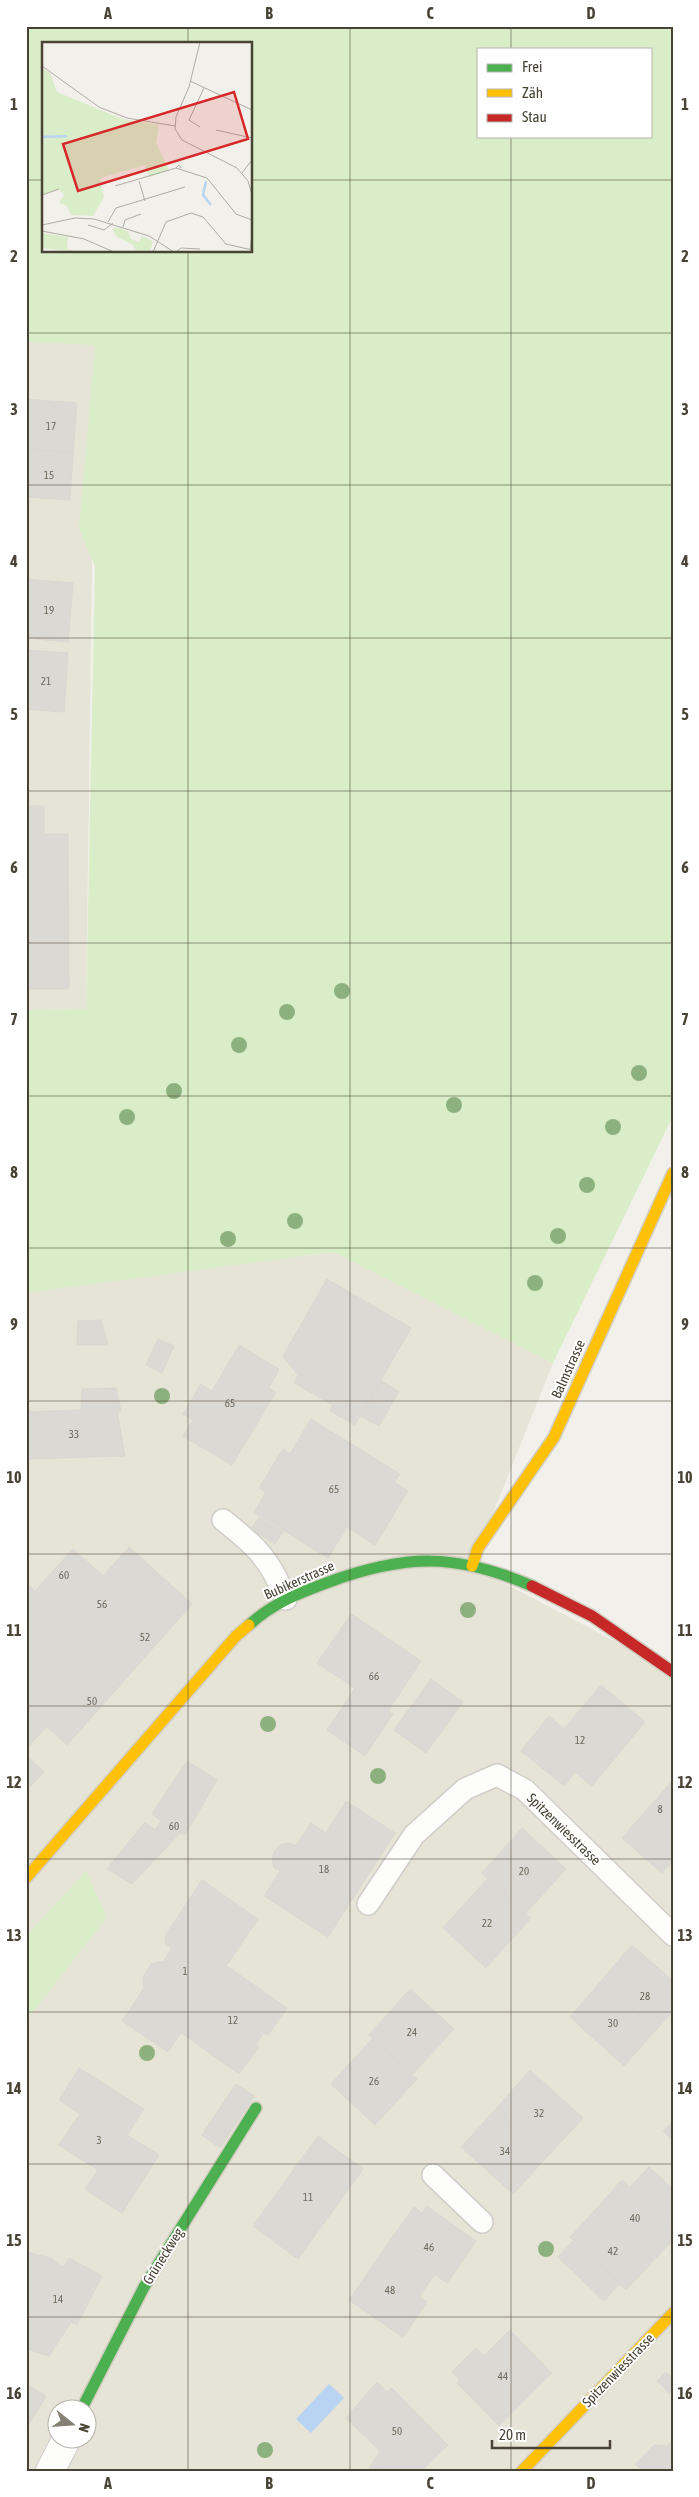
<svg xmlns="http://www.w3.org/2000/svg" width="699" height="2497" viewBox="0 0 699 2497" font-family="'Asap Condensed',sans-serif">
	<style>
		.residential { fill: #e6e3d7; fill-rule: evenodd }
		.green { fill: #daedc9; fill-rule: evenodd }
		.water { fill: #b9d3f2 }
		.building { fill: #dbd9d3; stroke: #dad7d0 }
		.lines { fill: none; stroke-linecap: round; stroke-linejoin: round }
		.lane-casing { stroke: #d0cec8; stroke-width: 24 }
		.street-casing { stroke: #d0cec8; stroke-width: 30 }
		.fast-casing { stroke: #d1cec1; stroke-width: 14 }
		.slow-casing { stroke: #d1cec1; stroke-width: 14 }
		.jam-casing { stroke: #d1cec1; stroke-width: 14 }
		.lane { stroke: #fdfdfc; stroke-width: 21 }
		.street { stroke: #fdfdfc; stroke-width: 28 }
		.fast { stroke: #4caf50; stroke-width: 11 }
		.slow { stroke: #ffc107; stroke-width: 11 }
		.jam { stroke: #c62828; stroke-width: 11 }
		.tree { fill: #8db17e }
		.grid { fill: none; stroke: #484335; stroke-width: 1; stroke-opacity: 0.55 }
		.labels { text-anchor: middle; stroke-width: 4; stroke-linejoin: round; paint-order: stroke }
		.number-label { font-size: 11px; fill: #6e695d }
		.street-label { font-size: 14px; fill: #484335; stroke: #fff }
		.inset-river { fill: none; stroke: #b9d3f2; stroke-width: 2.5 }
		.inset-road { fill: none; stroke: #aeaba2; stroke-width: 1 }
		.view { fill: #d62828; fill-opacity: 0.15; stroke: #d62828; stroke-width: 2.5 }
		.inset-edge { fill: none; stroke: #484335; stroke-width: 2.5 }
		.neatline { fill: none; stroke: #484335; stroke-width: 2 }
		.grid-label { font-size: 16px; text-anchor: middle; font-weight: bold; fill: #484335 }
	</style>
	<rect width="100%" height="100%" fill="#f2f0ea"/>
	<g class="residential">
		<path d="M26,342L95,344L86,1009L26,1010Z"/>
		<path d="M333,1252L553,1363L472,1566L673,1672V2471H26V1293ZM58,2410H88V2440H58Z"/>
	</g>
	<g class="green">
		<path d="M26,26H673V1116L553,1363L333,1252L26,1293V1010L86,1009L95,566L79,529L95,345L26,342ZM44,44H251V251H44ZM478,49H650V136H478Z"/>
		<path d="M86,1871L107,1917L26,2021V1936Z"/>
	</g>
	<path class="water" d="M329,2384L344,2398L311,2433L296,2419Z"/>
	<g class="building">
		<path d="M26,399L77,403L73,453L26,449Z"/>
		<path d="M26,449L73,453L70,500L26,497Z"/>
		<path d="M26,579L73,583L68,642L26,638Z"/>
		<path d="M26,650L68,653L64,712L26,709Z"/>
		<path d="M26,806H44V834H68L69,989H26Z"/>
		<path d="M327,1279L411,1328L355,1425L330,1411L333,1405L294,1383L298,1375L283,1356Z"/>
		<path d="M101,1320L108,1345H77L78,1321Z"/>
		<path d="M158,1339L174,1346L162,1373L146,1365Z"/>
		<path d="M239,1345L279,1369L269,1388L276,1392L232,1465L183,1436L193,1420L183,1414L201,1384L212,1391Z"/>
		<path d="M381,1381L399,1391L379,1426L361,1416Z"/>
		<path d="M116,1388L121,1411H117L125,1456L26,1459V1412L81,1410L82,1389Z"/>
		<path d="M311,1419L400,1474L394,1482L408,1491L375,1545L347,1527L328,1558L254,1512L266,1492L259,1488L283,1449L290,1454Z"/>
		<path d="M259,1517L283,1532L275,1544L251,1529Z"/>
		<path d="M129,1547L192,1604L67,1745L26,1708V1583L35,1591L73,1549L103,1576Z"/>
		<path d="M351,1614L421,1661L388,1711L393,1714L365,1756L327,1730L355,1688L317,1663Z"/>
		<path d="M431,1679L463,1702L426,1753L394,1730Z"/>
		<path d="M601,1685L645,1722L592,1786L575,1772L564,1786L521,1751L549,1716L564,1729Z"/>
		<path d="M26,1708L47,1726L26,1749Z"/>
		<path d="M26,1755L44,1772L26,1791Z"/>
		<path d="M187,1761L217,1780L185,1835L180,1833L132,1884L107,1869L145,1822L155,1830L161,1821L152,1814Z"/>
		<path d="M673,1780V1861L662,1873L622,1838Z"/>
		<path d="M346,1801L395,1833L328,1937L264,1896L280,1871L274,1867L272,1858L275,1850L282,1844L290,1843L296,1846L311,1823L326,1833Z"/>
		<path d="M522,1828L566,1869L526,1913L482,1873Z"/>
		<path d="M488,1878L531,1918L486,1968L443,1928Z"/>
		<path d="M202,1880L258,1919L168,2052L122,2021L144,1988L143,1977L151,1964L164,1961L172,1947L166,1944L165,1936Z"/>
		<path d="M632,1945L673,1981V2011L656,2030L601,1981Z"/>
		<path d="M227,1966L287,2008L268,2035L264,2033L255,2045L259,2047L239,2074L180,2032Z"/>
		<path d="M601,1981L656,2030L624,2066L570,2017Z"/>
		<path d="M410,1989L454,2029L412,2075L369,2035Z"/>
		<path d="M373,2038L417,2079L375,2125L331,2084Z"/>
		<path d="M79,2068L144,2109L127,2135L159,2155L122,2213L85,2189L98,2170L59,2145L80,2114L59,2100Z"/>
		<path d="M530,2070L583,2118L548,2156L496,2109Z"/>
		<path d="M236,2084L254,2096L220,2148L202,2135Z"/>
		<path d="M496,2109L548,2156L513,2194L461,2147Z"/>
		<path d="M673,2121V2140L663,2131Z"/>
		<path d="M318,2136L363,2169L298,2259L253,2226Z"/>
		<path d="M649,2167L673,2189V2228L630,2187Z"/>
		<path d="M622,2180L673,2228V2240L653,2261L596,2209Z"/>
		<path d="M427,2206L476,2241L447,2283L435,2274L428,2284L382,2252L414,2207L422,2213Z"/>
		<path d="M596,2209L653,2261L626,2290L570,2237Z"/>
		<path d="M574,2240L620,2283L604,2301L558,2257Z"/>
		<path d="M26,2252L51,2258L63,2267L69,2258L102,2276L77,2325L71,2322L49,2356L26,2349Z"/>
		<path d="M382,2252L428,2284L419,2297L427,2302L403,2337L349,2300Z"/>
		<path d="M510,2330L552,2373L499,2426L457,2383L460,2380L452,2372L476,2348L484,2356Z"/>
		<path d="M666,2372L673,2379V2389L669,2393L657,2381Z"/>
		<path d="M377,2382L387,2392L392,2388L448,2445L421,2471L369,2469L380,2451L346,2418Z"/>
		<path d="M26,2384L46,2396L26,2430Z"/>
		<path d="M673,2440V2471H643L635,2464L654,2445L667,2446Z"/>
	</g>
	<g class="lines">
		<defs>
			<g id="lane">
				<path d="M223,1520C256,1546 270,1559 286,1599"/>
				<path d="M368,1904L414,1835L465,1789L497,1775L525,1790L673,1935"/>
				<path d="M433,2175L482,2222"/>
			</g>
			<path id="street" d="M50,2471L66,2440"/>
			<g id="fast">
				<path d="M249,1625C273,1603 299,1593 329,1582C406,1554 456,1553 532,1586"/>
				<path d="M81,2410L144,2287L256,2108"/>
			</g>
			<g id="slow">
				<path d="M472,1566L478,1548L554,1437L673,1173"/>
				<path d="M26,1878L236,1636L249,1625"/>
				<path d="M522,2471L673,2313"/>
			</g>
			<path id="jam" d="M532,1586L592,1616L673,1672"/>
		</defs>
		<use href="#lane" class="lane-casing"/>
		<use href="#street" class="street-casing"/>
		<use href="#fast" class="fast-casing"/>
		<use href="#slow" class="slow-casing"/>
		<use href="#jam" class="jam-casing"/>
		<use href="#lane" class="lane"/>
		<use href="#street" class="street"/>
		<use href="#fast" class="fast"/>
		<use href="#slow" class="slow"/>
		<use href="#jam" class="jam"/>
	</g>
	<g class="tree">
		<circle cx="342" cy="991" r="8"/>
		<circle cx="287" cy="1012" r="8"/>
		<circle cx="239" cy="1045" r="8"/>
		<circle cx="639" cy="1073" r="8"/>
		<circle cx="174" cy="1091" r="8"/>
		<circle cx="454" cy="1105" r="8"/>
		<circle cx="127" cy="1117" r="8"/>
		<circle cx="613" cy="1127" r="8"/>
		<circle cx="587" cy="1185" r="8"/>
		<circle cx="295" cy="1221" r="8"/>
		<circle cx="558" cy="1236" r="8"/>
		<circle cx="228" cy="1239" r="8"/>
		<circle cx="535" cy="1283" r="8"/>
		<circle cx="162" cy="1396" r="8"/>
		<circle cx="468" cy="1610" r="8"/>
		<circle cx="268" cy="1724" r="8"/>
		<circle cx="378" cy="1776" r="8"/>
		<circle cx="147" cy="2053" r="8"/>
		<circle cx="546" cy="2249" r="8"/>
		<circle cx="265" cy="2450" r="8"/>
	</g>
	<path class="grid" d="M188,26V44M350,26V2471M511,26V49M511,136V2471M26,180H44M251,180H673M188,251V2471M26,333H673M26,485H673M26,638H673M26,791H673M26,943H673M26,1096H673M26,1248H673M26,1401H673M26,1554H673M26,1706H673M26,1859H673M26,2012H673M26,2164H673M26,2317H673"/>
	<g class="labels">
		<g class="number-label">
			<text x="51" y="430">17</text>
			<text x="49" y="479">15</text>
			<text x="49" y="614">19</text>
			<text x="46" y="685">21</text>
			<text x="230" y="1407">65</text>
			<text x="74" y="1438">33</text>
			<text x="334" y="1493">65</text>
			<text x="64" y="1579">60</text>
			<text x="102" y="1608">56</text>
			<text x="145" y="1641">52</text>
			<text x="374" y="1680">66</text>
			<text x="92" y="1705">50</text>
			<text x="580" y="1744">12</text>
			<text x="660" y="1813">8</text>
			<text x="174" y="1830">60</text>
			<text x="324" y="1873">18</text>
			<text x="524" y="1875">20</text>
			<text x="487" y="1927">22</text>
			<text x="185" y="1975">1</text>
			<text x="645" y="2000">28</text>
			<text x="233" y="2024">12</text>
			<text x="613" y="2027">30</text>
			<text x="412" y="2036">24</text>
			<text x="374" y="2085">26</text>
			<text x="539" y="2117">32</text>
			<text x="99" y="2144">3</text>
			<text x="505" y="2155">34</text>
			<text x="308" y="2201">11</text>
			<text x="635" y="2222">40</text>
			<text x="429" y="2251">46</text>
			<text x="613" y="2255">42</text>
			<text x="390" y="2294">48</text>
			<text x="58" y="2303">14</text>
			<text x="503" y="2380">44</text>
			<text x="397" y="2435">50</text>
		</g>
		<g class="street-label">
			<text transform="translate(568 1369) rotate(-66)" y="5">Balmstrasse</text>
			<text transform="translate(299 1580) rotate(-24)" y="5">Bubikerstrasse</text>
			<text transform="translate(564 1829) rotate(44)" y="5">Spitzenwiesstrasse</text>
			<text transform="translate(163 2256) rotate(-58)" y="5">Grüneckweg</text>
			<text transform="translate(618 2370) rotate(-46)" y="5">Spitzenwiesstrasse</text>
		</g>
	</g>
	<g transform="translate(42 42)">
		<rect width="210" height="210" fill="#f2f0ea"/>
		<path d="M0,27L8,31L15,50L80,77L117,83L114,101L127,128L107,135L103,123L58,136L62,155L51,174L29,173L25,164L17,161L22,153L17,147L0,153ZM74,185L86,189L89,197L97,200L100,194L111,199L108,210H95L91,203L75,195L70,187ZM0,191L26,195L25,207L35,210L0,206Z" fill="#daedc9"/>
		<path class="inset-river" d="M0,95L25,94M164,139L161,153L169,163"/>
		<path class="inset-road" d="M158,0L147,45L134,75L133,87L140,98L195,126L206,139L210,153M0,24L57,65L85,76L133,84M148,39L210,68M158,85L147,78L162,46M174,88L210,96M139,126L137,123L134,126L165,136L194,172L210,178M200,131L210,118M97,139L103,159M73,144L134,126M0,153L17,147M66,180L74,166L143,145M0,183L33,176L52,177L107,194L132,210M46,183L62,188L71,181M81,185L83,178L99,172M0,189L42,197L72,210M208,208L210,193M111,210L124,180L149,171L161,175L184,202L210,208M134,210L139,206L158,207"/>
		<path class="view" d="M192,50L206,97L36,149L21,102Z"/>
		<rect width="210" height="210" class="inset-edge"/>
	</g>
	<rect width="699" height="2497" fill="none" stroke="#ffffff" stroke-width="55"/>
	<rect x="477" y="48" width="175" height="90" fill="#ffffff" stroke="#b6b4ae"/>
	<rect x="487" y="64" width="25" height="8" fill="#4caf50" stroke="#b6b4ae"/>
	<text x="522" y="72" font-size="15" fill="#484335">Frei</text>
	<rect x="487" y="89" width="25" height="8" fill="#ffc107" stroke="#b6b4ae"/>
	<text x="522" y="98" font-size="15" fill="#484335">Zäh</text>
	<rect x="487" y="114" width="25" height="8" fill="#c62828" stroke="#b6b4ae"/>
	<text x="522" y="122" font-size="15" fill="#484335">Stau</text>
	<g transform="translate(72 2424) rotate(107)"><circle r="24" fill="#ffffff" stroke="#b6b4ae"/>
	<path d="M0-4L9 19L0 12L-9 19Z" fill="#848074"/>
	<text y="-8" font-size="14" font-weight="bold" text-anchor="middle" fill="#484335">N</text>
	</g>
	<path d="M492 2440v8h118v-8" fill="none" stroke="#484335" stroke-width="2.5"/>
	<text x="499" y="2440" font-size="15" fill="#484335" stroke="#ffffff" stroke-width="4" paint-order="stroke">20 m</text>
	<rect x="28" y="28" width="644" height="2442" class="neatline"/>
	<g class="grid-label">
		<text x="108" y="19">A</text>
		<text x="269" y="19">B</text>
		<text x="430" y="19">C</text>
		<text x="591" y="19">D</text>
		<text x="14" y="110">1</text>
		<text x="685" y="110">1</text>
		<text x="14" y="262">2</text>
		<text x="685" y="262">2</text>
		<text x="14" y="415">3</text>
		<text x="685" y="415">3</text>
		<text x="14" y="567">4</text>
		<text x="685" y="567">4</text>
		<text x="14" y="720">5</text>
		<text x="685" y="720">5</text>
		<text x="14" y="873">6</text>
		<text x="685" y="873">6</text>
		<text x="14" y="1025">7</text>
		<text x="685" y="1025">7</text>
		<text x="14" y="1178">8</text>
		<text x="685" y="1178">8</text>
		<text x="14" y="1330">9</text>
		<text x="685" y="1330">9</text>
		<text x="14" y="1483">10</text>
		<text x="685" y="1483">10</text>
		<text x="14" y="1636">11</text>
		<text x="685" y="1636">11</text>
		<text x="14" y="1788">12</text>
		<text x="685" y="1788">12</text>
		<text x="14" y="1941">13</text>
		<text x="685" y="1941">13</text>
		<text x="14" y="2094">14</text>
		<text x="685" y="2094">14</text>
		<text x="14" y="2246">15</text>
		<text x="685" y="2246">15</text>
		<text x="14" y="2399">16</text>
		<text x="685" y="2399">16</text>
		<text x="108" y="2489">A</text>
		<text x="269" y="2489">B</text>
		<text x="430" y="2489">C</text>
		<text x="591" y="2489">D</text>
	</g>
</svg>
